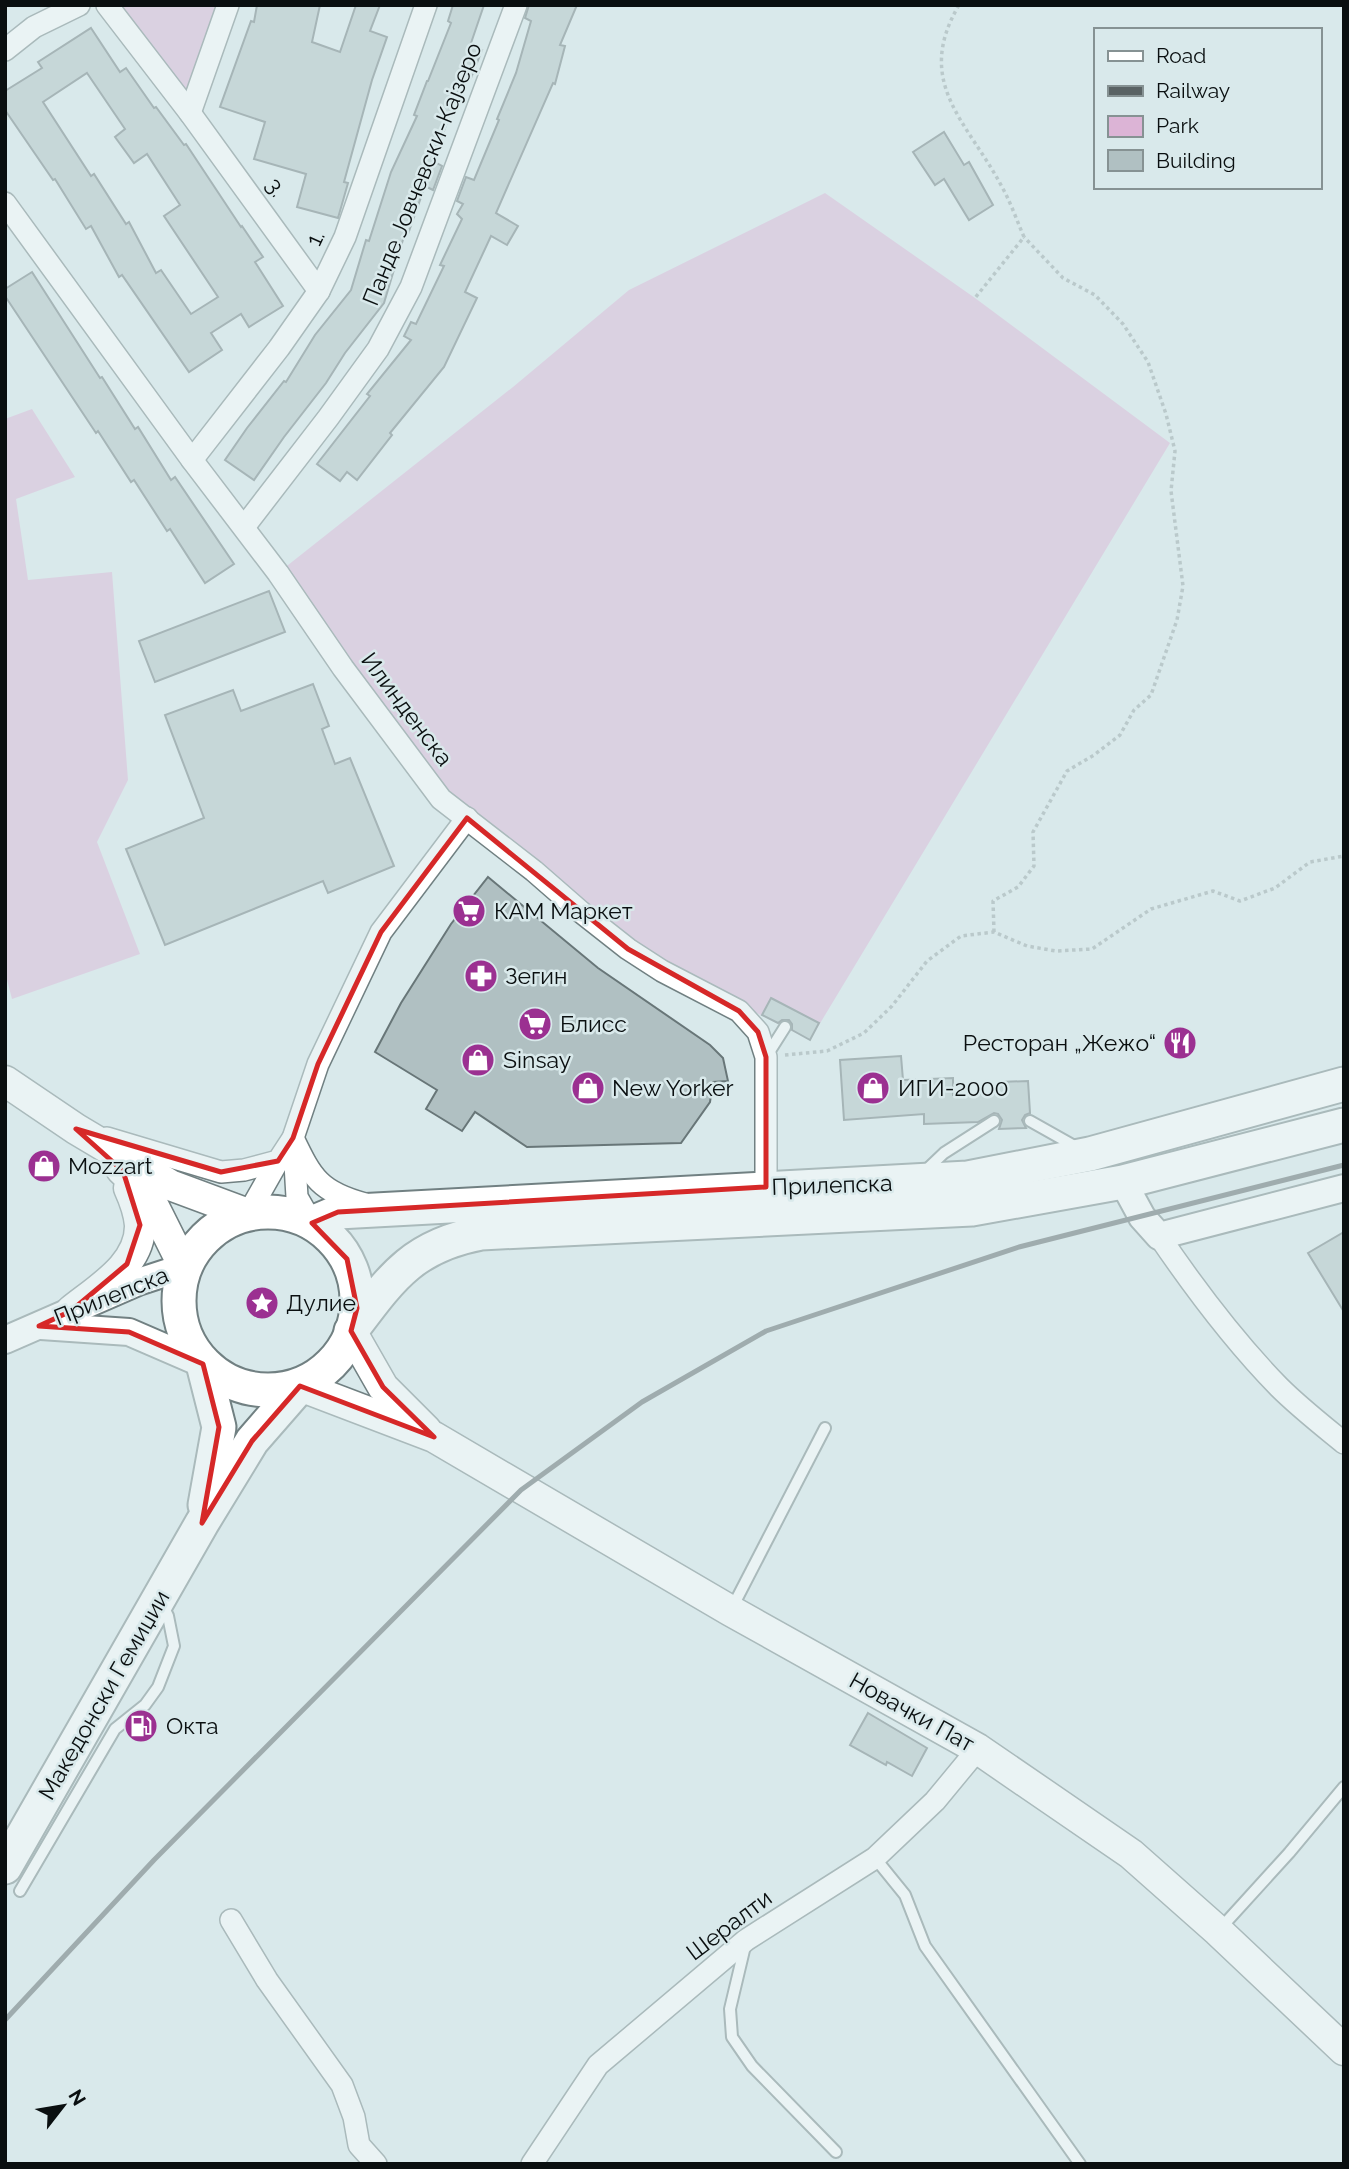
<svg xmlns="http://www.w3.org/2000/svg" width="1349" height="2169" viewBox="0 0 1349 2169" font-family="Raleway,sans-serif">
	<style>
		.green { fill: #dcb4d6 }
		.building { fill: #b0c0c2; stroke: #687678; stroke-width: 2; fill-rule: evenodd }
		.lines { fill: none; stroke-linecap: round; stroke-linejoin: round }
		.service-casing { stroke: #718082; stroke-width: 14 }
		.minor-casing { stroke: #718082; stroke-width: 24 }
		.tertiary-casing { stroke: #718082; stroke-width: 30 }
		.secondary-casing { stroke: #718082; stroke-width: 33 }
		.primary-casing { stroke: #718082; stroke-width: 37 }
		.path { stroke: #96a3a4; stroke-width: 3.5; stroke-dasharray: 3.5 3.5; stroke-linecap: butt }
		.service { stroke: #fff; stroke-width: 10 }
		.minor { stroke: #fff; stroke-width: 21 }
		.tertiary { stroke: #fff; stroke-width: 26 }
		.secondary { stroke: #fff; stroke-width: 30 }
		.primary { stroke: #fff; stroke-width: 33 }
		.rail { stroke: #5a6364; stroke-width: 5 }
		.marked { fill: none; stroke: #d62828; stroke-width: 5; stroke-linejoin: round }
		.labels { text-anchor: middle; stroke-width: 5; stroke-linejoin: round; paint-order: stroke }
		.street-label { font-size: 23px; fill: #0a0f10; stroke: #d9e9eb }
		.poi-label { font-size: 23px; fill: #0a0f10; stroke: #d9e9eb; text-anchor: start }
	</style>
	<rect width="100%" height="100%" fill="#d9e9eb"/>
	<g class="green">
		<path d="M107,5H228L190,113Z"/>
		<path d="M825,193L975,298L1170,443L810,1040L743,1006L662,971L441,799L278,573L513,387L629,290Z"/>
		<path d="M32,409L75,477L16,499L28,580L112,572L128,780L97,842L140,954L12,999L5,972V419Z"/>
	</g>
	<g class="building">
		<path d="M257,5H320L312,42L340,52L356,5H380L370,31L387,37L372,80L344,182L348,183L338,218L297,207L306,174L254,159L265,122L220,107L251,21L254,22Z"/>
		<path d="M453,5H484L470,46L482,50L471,78L464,76L433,161L442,166L433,190L425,186L408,234L405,233L384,303L345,353L326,383L284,437L254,480L225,460L247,428L284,381L286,382L315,335L351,290L366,240L369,241L391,172L417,116L414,115L427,81H428L451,23L448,21Z"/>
		<path d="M529,5H577L560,45L565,46L555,84L553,83L496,213L518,226L507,245L491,236L465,292L477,298L444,367L390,433L392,435L357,480L347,472L340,481L317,464L370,396L367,394L411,340L404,336L411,322L416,324L444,266L440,265L462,219L457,214L463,204L457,201L466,177L474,180L499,120L497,119L516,73L531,21L525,18Z"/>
		<path d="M91,28L120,72L126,68L154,108L156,107L184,145L186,144L241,227L242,226L263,257L255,262L283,306L249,327L241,314L211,333L222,350L189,372L122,275L119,277L91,226L86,229L55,179L53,180L5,110V91L42,68L38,62ZM87,73L125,129L115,137L134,163L147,154L180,205L164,216L218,297L191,314L161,270L156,273L129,222L126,224L94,174L91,176L43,102Z"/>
		<path d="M944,132L964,165L969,162L993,205L969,220L944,179L935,185L913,152Z"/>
		<path d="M32,272L100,378L102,377L135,429L138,427L171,480L175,477L234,564L205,583L170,529L167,531L134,480L131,482L98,431L96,433L5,296V289Z"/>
		<path d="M269,591L285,632L155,682L139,641Z"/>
		<path d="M313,684L329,726L322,729L335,764L350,758L394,866L328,893L323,881L165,945L126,849L204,818L165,715L233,690L241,711Z"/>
		<path d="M488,877L598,968L710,1045L723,1058L728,1081L713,1082L710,1102L681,1143L527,1147L475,1112L462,1131L426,1109L437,1090L375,1052L401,1003L451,924Z"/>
		<path d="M771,998L819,1023L810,1040L792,1030V1024L789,1020H782L778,1023L762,1015Z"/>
		<path d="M901,1056L903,1080L953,1078V1095L999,1093V1082L1028,1081L1030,1113L1025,1115L1022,1120L1026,1128L999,1129L1002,1120L998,1114L994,1113L978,1122L924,1124V1114L844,1120L840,1060Z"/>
		<path d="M1344,1232V1312L1308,1253Z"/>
		<path d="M868,1713L927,1748L912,1776L887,1762L886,1765L850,1745Z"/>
	</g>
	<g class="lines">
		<defs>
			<g id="service">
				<path d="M766,1057L785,1027"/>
				<path d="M1030,1121L1078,1148"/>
				<path d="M923,1173L944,1153L994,1121"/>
				<path d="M732,1608L825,1428"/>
				<path d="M875,1858L905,1895L925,1946L1080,2164"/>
				<path d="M20,1891L115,1729L145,1705L158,1687L174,1646L168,1616L162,1604"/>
				<path d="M1219,1930L1289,1853L1344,1787"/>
				<path d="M745,1946L730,2009L732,2037L752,2066L836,2152"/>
			</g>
			<g id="minor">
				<path d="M107,5L190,113L319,291"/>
				<path d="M5,50L34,27L79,5"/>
				<path d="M190,113L228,5"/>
				<path d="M5,203L192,460L278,573L343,668L441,799L534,871L581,912L628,949L662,971L739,1011L758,1032L766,1057V1187"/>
				<path d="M192,460L279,348L319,291L345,237L426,5"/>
				<path d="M244,527L328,418L378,349L411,287L516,5"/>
				<path d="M107,1138L221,1172L244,1170L278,1161L293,1138L318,1064L381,932L467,818"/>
				<path d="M293,1138C312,1178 320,1192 365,1204"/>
				<path d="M294,1147L297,1197L312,1223"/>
				<path d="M248,1214L278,1161"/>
				<path d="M1159,1236C1195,1289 1234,1341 1279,1387C1299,1407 1322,1425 1344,1443"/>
				<path d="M231,1920L267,1980L342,2085L354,2117L359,2145L376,2164"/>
				<path d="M532,2164L598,2065L746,1940L875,1858L935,1801L978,1749"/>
			</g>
			<g id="tertiary">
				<path d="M1123,1182L1142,1217L1159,1236L1344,1188"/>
				<path d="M41,1326L129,1332L203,1364"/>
				<path d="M5,1340L138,1282L184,1267"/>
			</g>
			<g id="secondary">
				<path d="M5,1081L76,1129L170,1185L248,1214"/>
				<path d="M121,1169L148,1195L184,1267"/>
				<path d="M71,1311C98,1289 141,1265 140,1225C139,1213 134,1199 129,1188"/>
				<path d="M351,1331L383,1387L426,1430"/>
				<path d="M300,1386L434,1437L731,1611L978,1749L1131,1854L1218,1931L1344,2050"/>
			</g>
			<g id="primary">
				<circle cx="268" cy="1301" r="89"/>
				<path d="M312,1223L338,1212L968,1178L1090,1154L1344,1084"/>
				<path d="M351,1331C391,1278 412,1246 481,1233L972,1209L1123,1182L1344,1125"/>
				<path d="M203,1364L219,1427L205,1505"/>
				<path d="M5,1867L202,1523L252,1441L300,1386"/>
			</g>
		</defs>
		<use href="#service" class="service-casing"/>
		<use href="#minor" class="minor-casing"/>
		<use href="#tertiary" class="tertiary-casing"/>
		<use href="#secondary" class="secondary-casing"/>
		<use href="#primary" class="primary-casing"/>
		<g class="path">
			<path d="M959,5C913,83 968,122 1002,187C1011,203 1017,221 1024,237L975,298"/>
			<path d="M994,932L993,901L1018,887L1034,866L1033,832L1067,771L1094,755L1120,735L1134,710L1151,695L1177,620L1183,586L1171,491L1175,451L1166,414L1148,362L1123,324L1095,295L1063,278L1024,237"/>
			<path d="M785,1055L827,1051L864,1033L892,1006L927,961L961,936L994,932L1027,946L1056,951L1092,949L1151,909L1213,891L1240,901L1275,888L1310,862L1344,856"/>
		</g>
		<use href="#service" class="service"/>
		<use href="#minor" class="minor"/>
		<use href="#tertiary" class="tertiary"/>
		<use href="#secondary" class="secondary"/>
		<use href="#primary" class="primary"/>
		<path class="rail" d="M5,2020L154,1860L521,1490L642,1402L766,1331L1019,1247L1344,1165"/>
	</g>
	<path d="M0 0H1349V2169H0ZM467,818L628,949L739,1011L758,1032L766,1057V1187L338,1212L312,1223L347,1259L357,1308L351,1331L383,1387L434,1437L300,1386L252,1441L202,1523L219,1427L203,1364L129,1332L39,1326L71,1311L127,1264L140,1225L123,1171L76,1129L221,1172L278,1161L293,1138L318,1064L381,932Z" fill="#d9e9eb" fill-opacity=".55" fill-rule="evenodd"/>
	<path class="marked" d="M467,818L628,949L739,1011L758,1032L766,1057V1187L338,1212L312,1223L347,1259L357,1308L351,1331L383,1387L434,1437L300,1386L252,1441L202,1523L219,1427L203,1364L129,1332L39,1326L71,1311L127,1264L140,1225L123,1171L76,1129L221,1172L278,1161L293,1138L318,1064L381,932Z"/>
	<defs>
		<symbol id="supermarket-disc" viewBox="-11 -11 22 22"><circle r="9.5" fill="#9b3091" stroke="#d9e9eb"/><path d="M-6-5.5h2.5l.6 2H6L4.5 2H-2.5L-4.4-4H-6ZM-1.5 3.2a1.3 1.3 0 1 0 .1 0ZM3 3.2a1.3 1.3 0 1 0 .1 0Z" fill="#fff"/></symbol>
		<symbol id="pharmacy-disc" viewBox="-11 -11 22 22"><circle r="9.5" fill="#9b3091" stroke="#d9e9eb"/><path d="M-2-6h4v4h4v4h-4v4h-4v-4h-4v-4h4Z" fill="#fff"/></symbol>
		<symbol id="restaurant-disc" viewBox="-11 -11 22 22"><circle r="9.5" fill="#9b3091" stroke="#d9e9eb"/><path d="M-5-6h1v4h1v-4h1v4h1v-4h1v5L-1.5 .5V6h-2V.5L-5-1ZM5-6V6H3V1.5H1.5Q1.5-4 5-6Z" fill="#fff"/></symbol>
		<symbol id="shop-disc" viewBox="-11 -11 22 22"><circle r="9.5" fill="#9b3091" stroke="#d9e9eb"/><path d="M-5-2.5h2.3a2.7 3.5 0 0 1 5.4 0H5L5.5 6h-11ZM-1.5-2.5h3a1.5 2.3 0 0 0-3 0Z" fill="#fff"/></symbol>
		<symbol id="sight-disc" viewBox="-11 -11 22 22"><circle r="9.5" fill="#9b3091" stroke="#d9e9eb"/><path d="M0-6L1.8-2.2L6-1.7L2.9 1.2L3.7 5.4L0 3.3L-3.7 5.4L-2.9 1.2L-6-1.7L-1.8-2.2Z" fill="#fff"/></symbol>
		<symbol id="fuel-disc" viewBox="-11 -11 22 22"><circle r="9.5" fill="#9b3091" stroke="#d9e9eb"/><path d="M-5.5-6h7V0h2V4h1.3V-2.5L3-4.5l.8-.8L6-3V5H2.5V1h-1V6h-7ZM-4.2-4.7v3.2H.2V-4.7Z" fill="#fff"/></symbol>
	</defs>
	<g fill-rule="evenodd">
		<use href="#supermarket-disc" x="450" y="892" width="38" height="38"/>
		<use href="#pharmacy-disc" x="462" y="957" width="38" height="38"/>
		<use href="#supermarket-disc" x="516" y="1005" width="38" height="38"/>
		<use href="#restaurant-disc" x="1161" y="1024" width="38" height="38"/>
		<use href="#shop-disc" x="459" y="1041" width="38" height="38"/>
		<use href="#shop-disc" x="569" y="1069" width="38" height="38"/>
		<use href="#shop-disc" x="854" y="1069" width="38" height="38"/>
		<use href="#shop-disc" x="25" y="1147" width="38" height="38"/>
		<use href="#sight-disc" x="243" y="1284" width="38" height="38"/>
		<use href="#fuel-disc" x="122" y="1707" width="38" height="38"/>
	</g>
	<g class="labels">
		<g class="street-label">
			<text transform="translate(422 174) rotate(-68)" y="8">Панде Јовчевски-Кајзеро</text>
			<text transform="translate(276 187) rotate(54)" y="8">3.</text>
			<text transform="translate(315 238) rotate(-65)" y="8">1.</text>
			<text transform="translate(407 709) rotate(53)" y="8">Илинденска</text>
			<text transform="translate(832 1185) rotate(-2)" y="8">Прилепска</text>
			<text transform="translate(111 1296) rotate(-22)" y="8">Прилепска</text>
			<text transform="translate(104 1695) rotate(-60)" y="8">Македонски Гемиџии</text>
			<text transform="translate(912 1712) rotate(29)" y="8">Новачки Пат</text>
			<text transform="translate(729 1925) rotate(-37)" y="8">Шералти</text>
		</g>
		<g class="poi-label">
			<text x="494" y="919">КАМ Маркет</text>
			<text x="505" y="984">Зегин</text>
			<text x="560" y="1032">Блисс</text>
			<text x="1156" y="1051" text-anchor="end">Ресторан „Жежо“</text>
			<text x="503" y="1068">Sinsay</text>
			<text x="612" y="1096">New Yorker</text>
			<text x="898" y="1096">ИГИ-2000</text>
			<text x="68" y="1174">Mozzart</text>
			<text x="286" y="1311">Дулие</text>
			<text x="166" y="1734">Окта</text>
		</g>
	</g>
	<rect width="1349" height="2169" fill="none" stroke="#0a0f10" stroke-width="14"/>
	<rect x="1094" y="28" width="228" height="161" fill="#d9e9eb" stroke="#869293" stroke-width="2"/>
	<rect x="1108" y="51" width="35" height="10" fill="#ffffff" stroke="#869293" stroke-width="2"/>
	<text x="1156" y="63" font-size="21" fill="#0a0f10">Road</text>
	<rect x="1108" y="86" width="35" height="10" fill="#5a6364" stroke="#869293" stroke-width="2"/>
	<text x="1156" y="98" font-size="21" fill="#0a0f10">Railway</text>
	<rect x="1108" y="116" width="35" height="21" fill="#dcb4d6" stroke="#869293" stroke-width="2"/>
	<text x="1156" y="133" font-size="21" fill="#0a0f10">Park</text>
	<rect x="1108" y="150" width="35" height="21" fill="#b0c0c2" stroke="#869293" stroke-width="2"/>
	<text x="1156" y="168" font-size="21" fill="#0a0f10">Building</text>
	<g transform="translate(63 2106) rotate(59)" stroke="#d9e9eb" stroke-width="5" paint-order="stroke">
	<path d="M0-5L12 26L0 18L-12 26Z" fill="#0a0f10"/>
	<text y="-10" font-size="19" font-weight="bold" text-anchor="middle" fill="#0a0f10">N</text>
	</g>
</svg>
